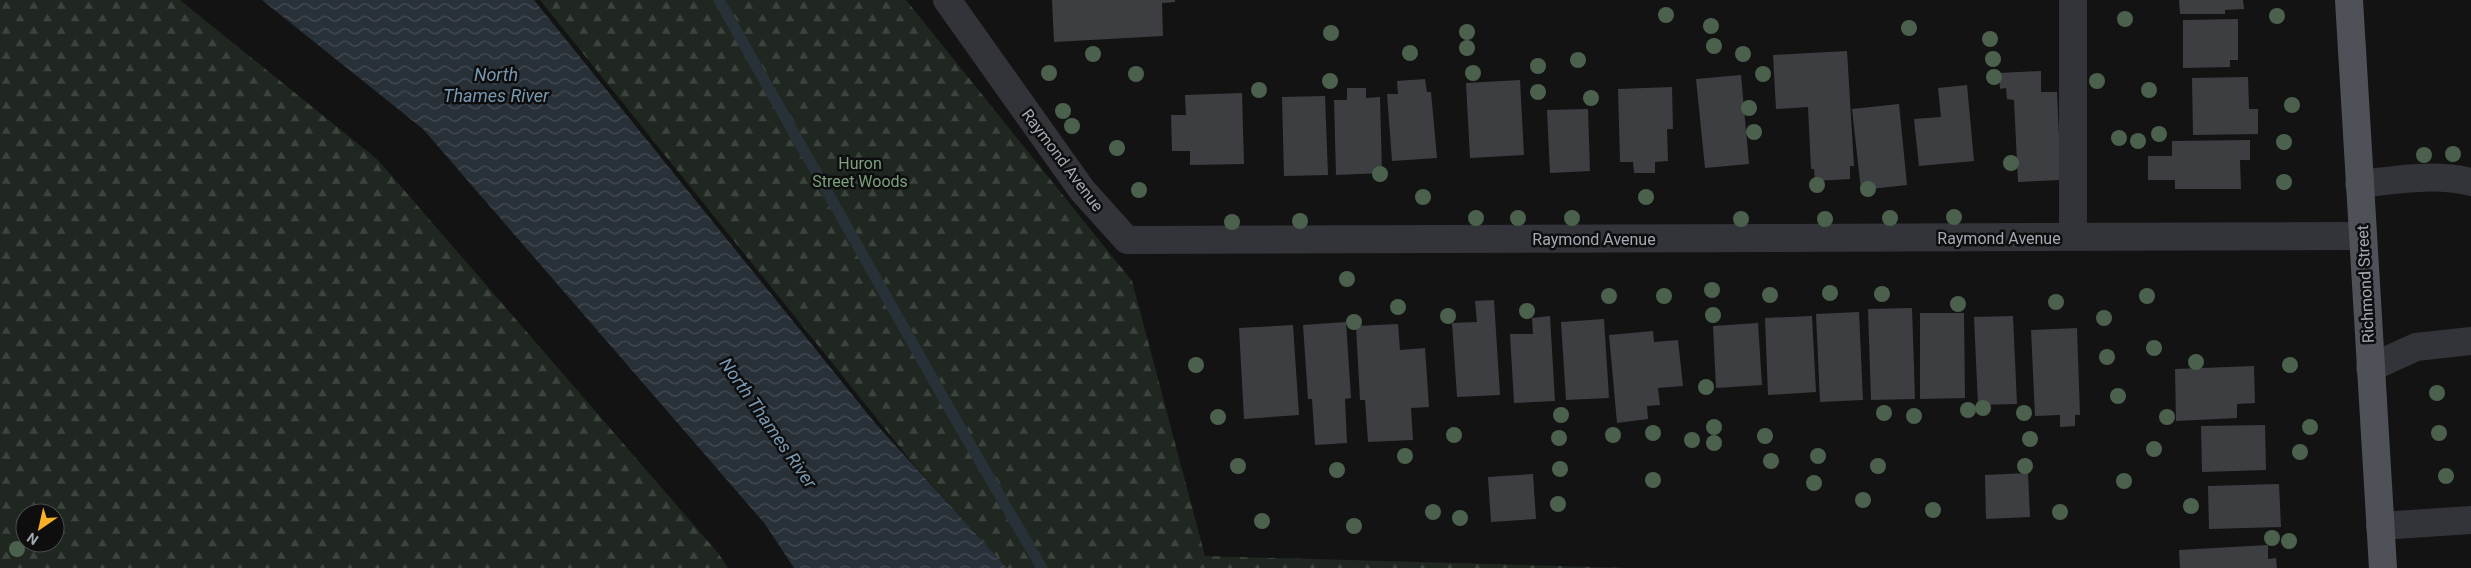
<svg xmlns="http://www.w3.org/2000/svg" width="2471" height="568" viewBox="0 0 2471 568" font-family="Roboto,sans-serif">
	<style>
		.forest { fill: url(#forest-firs); fill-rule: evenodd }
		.water { fill: url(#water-waves) }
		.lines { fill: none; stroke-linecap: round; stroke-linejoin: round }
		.stream { stroke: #293138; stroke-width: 11 }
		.building { fill: #3d3e41 }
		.minor { stroke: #333439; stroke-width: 28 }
		.major { stroke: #4f5159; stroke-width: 28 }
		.tree { fill: #4c614d }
		.labels { text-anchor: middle; stroke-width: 5; stroke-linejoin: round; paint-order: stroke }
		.street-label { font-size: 16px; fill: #a4a9b5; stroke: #0e0e0f }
		.park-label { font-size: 16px; fill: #7aa17c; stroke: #0e0e0f }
		.water-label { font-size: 18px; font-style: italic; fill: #7998b2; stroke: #0e0e0f }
	</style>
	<defs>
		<pattern id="forest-firs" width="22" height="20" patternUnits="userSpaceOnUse" patternTransform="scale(1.25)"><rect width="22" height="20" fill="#1f2720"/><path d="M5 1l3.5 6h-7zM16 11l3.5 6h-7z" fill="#3d443e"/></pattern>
		<pattern id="water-waves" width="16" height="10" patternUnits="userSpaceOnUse" patternTransform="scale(1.25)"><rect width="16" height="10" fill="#293138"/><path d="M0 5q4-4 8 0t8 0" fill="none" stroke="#454c53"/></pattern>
	</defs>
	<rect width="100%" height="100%" fill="#131314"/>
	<g class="forest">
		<path d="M0,0H180L378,160L718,553L728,568H0ZM25,513H55V543H25Z"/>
		<path d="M540,0H906L1132,281L1205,556L1630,568H1007L915,466Z"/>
	</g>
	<path class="water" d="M262,0H534L875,423L1007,568H794L765,524L423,129Z"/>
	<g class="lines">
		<path class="stream" d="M719,0L957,422L1042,568"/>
	</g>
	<g class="building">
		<path d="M1052,0H1175V2L1162,3L1163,36L1054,42Z"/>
		<path d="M2179,0H2243L2244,9L2225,10V14H2180Z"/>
		<path d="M2238,19V60H2230V67L2183,68V20Z"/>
		<path d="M1847,51L1854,166H1850V179L1815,181L1814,169H1811L1808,107L1776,109L1773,55Z"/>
		<path d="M2041,71V92H2057L2061,180L2018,182L2014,100L2007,99L2006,88L2000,89L1999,73Z"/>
		<path d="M1741,75L1749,164L1705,168L1696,79Z"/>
		<path d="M2248,77L2249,109H2258V134L2193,135L2192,78Z"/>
		<path d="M1425,79L1427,92H1431L1437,158L1392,161L1387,94H1398L1397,81Z"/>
		<path d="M1520,80L1524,155L1470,158L1466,83Z"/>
		<path d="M1967,85L1974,161L1919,166L1914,119L1941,117L1938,88Z"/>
		<path d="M1672,87L1673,129H1667L1668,161L1655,162V173H1634L1633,162H1620L1618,89Z"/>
		<path d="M1347,88H1366V98L1380,97L1382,173L1336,175L1334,100H1347Z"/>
		<path d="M1242,93L1244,164L1190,165V151H1172L1171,115H1186L1185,95Z"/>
		<path d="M1325,96L1328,175L1284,176L1282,97Z"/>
		<path d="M1899,104L1907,185L1861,190L1852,109Z"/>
		<path d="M1588,109L1590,171L1550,173L1547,110Z"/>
		<path d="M2250,140V160H2240L2241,189H2175V180H2148V156H2172V141Z"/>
		<path d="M1494,300L1500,395L1457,397L1452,323L1477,322L1475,301Z"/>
		<path d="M1912,308L1915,399L1871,400L1868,309Z"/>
		<path d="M1859,312L1863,400L1820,402L1816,314Z"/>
		<path d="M1920,313H1964L1965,398L1920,399Z"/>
		<path d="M1550,316L1555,401L1514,403L1510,334H1533L1532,318Z"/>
		<path d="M1812,316L1816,392L1768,395L1765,318Z"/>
		<path d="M2013,316L2017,404L1978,405L1974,317Z"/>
		<path d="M1604,319L1609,398L1566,400L1561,322Z"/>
		<path d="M1346,322L1351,398L1345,399L1347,443L1315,445L1312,399H1308L1303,325Z"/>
		<path d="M1758,323L1762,385L1716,388L1713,326Z"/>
		<path d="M1398,324L1400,350L1425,348L1429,407L1411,408L1413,440L1368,442L1365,400H1360L1356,326Z"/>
		<path d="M1293,325L1299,415L1244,419L1239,328Z"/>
		<path d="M2077,328L2080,415H2075V426L2060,427V415L2035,416L2031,330Z"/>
		<path d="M1653,331L1654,342L1678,340L1683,386L1658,388L1660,405L1647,406L1648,419L1617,423L1609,335Z"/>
		<path d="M2254,366L2255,403L2237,404V418L2176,421L2175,369Z"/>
		<path d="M2265,425L2266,470L2202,472L2201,426Z"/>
		<path d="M2028,473L2030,517L1986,519L1985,475Z"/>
		<path d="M1533,474L1536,519L1491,522L1488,477Z"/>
		<path d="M2279,484L2281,527L2209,529L2208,486Z"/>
		<path d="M2268,545V559L2276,558L2277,568H2180L2179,550Z"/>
	</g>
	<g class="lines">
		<g class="minor">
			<path d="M947,0L1082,190L1127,240L2362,236"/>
			<path d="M2073,0V237"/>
			<path d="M2359,184C2396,180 2434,173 2471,182"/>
			<path d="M2370,368L2416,347L2471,341"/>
			<path d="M2380,526L2471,520"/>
		</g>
		<path class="major" d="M2349,0L2383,568"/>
	</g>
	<g class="tree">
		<circle cx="1666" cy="15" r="8"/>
		<circle cx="2277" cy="16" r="8"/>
		<circle cx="2125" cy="19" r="8"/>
		<circle cx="1711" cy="26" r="8"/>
		<circle cx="1909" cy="28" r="8"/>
		<circle cx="1467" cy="32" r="8"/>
		<circle cx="1331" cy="33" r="8"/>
		<circle cx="1990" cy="39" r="8"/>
		<circle cx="1714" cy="46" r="8"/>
		<circle cx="1467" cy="48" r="8"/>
		<circle cx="1410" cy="53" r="8"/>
		<circle cx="1093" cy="54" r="8"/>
		<circle cx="1743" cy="54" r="8"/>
		<circle cx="1993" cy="59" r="8"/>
		<circle cx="1578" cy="60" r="8"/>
		<circle cx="1538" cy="66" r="8"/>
		<circle cx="1049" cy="73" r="8"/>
		<circle cx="1473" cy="73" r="8"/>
		<circle cx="1136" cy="74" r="8"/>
		<circle cx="1763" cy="74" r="8"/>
		<circle cx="1994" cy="77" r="8"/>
		<circle cx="1330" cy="81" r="8"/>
		<circle cx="2097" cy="81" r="8"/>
		<circle cx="1259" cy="90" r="8"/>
		<circle cx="2149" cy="90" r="8"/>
		<circle cx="1538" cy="92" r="8"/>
		<circle cx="1591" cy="98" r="8"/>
		<circle cx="2292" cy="105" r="8"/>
		<circle cx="1749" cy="108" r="8"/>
		<circle cx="1063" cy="111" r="8"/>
		<circle cx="1072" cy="126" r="8"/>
		<circle cx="1754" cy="132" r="8"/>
		<circle cx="2159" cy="134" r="8"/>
		<circle cx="2119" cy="138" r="8"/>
		<circle cx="2138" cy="141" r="8"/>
		<circle cx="2284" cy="142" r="8"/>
		<circle cx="1117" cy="148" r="8"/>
		<circle cx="2453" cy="154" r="8"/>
		<circle cx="2424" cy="155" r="8"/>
		<circle cx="2011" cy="163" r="8"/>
		<circle cx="1380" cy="174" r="8"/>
		<circle cx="2284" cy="182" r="8"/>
		<circle cx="1817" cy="185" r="8"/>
		<circle cx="1868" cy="189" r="8"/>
		<circle cx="1139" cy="190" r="8"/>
		<circle cx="1423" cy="197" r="8"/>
		<circle cx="1646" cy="197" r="8"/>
		<circle cx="1954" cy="217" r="8"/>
		<circle cx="1476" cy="218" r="8"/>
		<circle cx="1518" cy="218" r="8"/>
		<circle cx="1572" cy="218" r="8"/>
		<circle cx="1890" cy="218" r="8"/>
		<circle cx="1741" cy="219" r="8"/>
		<circle cx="1825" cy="219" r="8"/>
		<circle cx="1300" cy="221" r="8"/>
		<circle cx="1232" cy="222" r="8"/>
		<circle cx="1347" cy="279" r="8"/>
		<circle cx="1712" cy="290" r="8"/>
		<circle cx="1830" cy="293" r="8"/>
		<circle cx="1882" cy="294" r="8"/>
		<circle cx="1770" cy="295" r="8"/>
		<circle cx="1609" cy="296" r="8"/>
		<circle cx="1664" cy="296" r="8"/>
		<circle cx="2147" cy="296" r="8"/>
		<circle cx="2056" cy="302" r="8"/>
		<circle cx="1958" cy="304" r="8"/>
		<circle cx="1398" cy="307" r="8"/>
		<circle cx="1527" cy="311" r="8"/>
		<circle cx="1713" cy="315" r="8"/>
		<circle cx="1448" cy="316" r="8"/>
		<circle cx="2104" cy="318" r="8"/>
		<circle cx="1354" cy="322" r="8"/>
		<circle cx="2154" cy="348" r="8"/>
		<circle cx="2107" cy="357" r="8"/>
		<circle cx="2196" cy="362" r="8"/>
		<circle cx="1196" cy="365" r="8"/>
		<circle cx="2290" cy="365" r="8"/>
		<circle cx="1706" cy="387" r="8"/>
		<circle cx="2437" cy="393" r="8"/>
		<circle cx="2118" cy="396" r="8"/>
		<circle cx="1983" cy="408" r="8"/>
		<circle cx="1968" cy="410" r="8"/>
		<circle cx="1884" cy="413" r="8"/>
		<circle cx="2024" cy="413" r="8"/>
		<circle cx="1561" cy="415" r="8"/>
		<circle cx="1914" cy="416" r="8"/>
		<circle cx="1218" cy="417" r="8"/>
		<circle cx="2167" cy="417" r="8"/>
		<circle cx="1714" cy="427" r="8"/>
		<circle cx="2310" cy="427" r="8"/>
		<circle cx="1653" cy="433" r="8"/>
		<circle cx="2439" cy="433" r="8"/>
		<circle cx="1454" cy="435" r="8"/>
		<circle cx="1613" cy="435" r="8"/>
		<circle cx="1765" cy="436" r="8"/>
		<circle cx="1559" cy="438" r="8"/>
		<circle cx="2030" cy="439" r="8"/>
		<circle cx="1692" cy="440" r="8"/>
		<circle cx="1714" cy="443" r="8"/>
		<circle cx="2154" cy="449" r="8"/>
		<circle cx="2300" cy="452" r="8"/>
		<circle cx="1405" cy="456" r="8"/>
		<circle cx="1818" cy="456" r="8"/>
		<circle cx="1771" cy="461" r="8"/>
		<circle cx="1238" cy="466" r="8"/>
		<circle cx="1878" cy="466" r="8"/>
		<circle cx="2025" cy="466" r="8"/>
		<circle cx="1560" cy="469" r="8"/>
		<circle cx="1337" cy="470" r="8"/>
		<circle cx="2446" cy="476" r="8"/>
		<circle cx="1653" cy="480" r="8"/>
		<circle cx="2124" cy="481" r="8"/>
		<circle cx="1814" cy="483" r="8"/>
		<circle cx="1863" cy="500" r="8"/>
		<circle cx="1558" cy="504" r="8"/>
		<circle cx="2191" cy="506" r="8"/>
		<circle cx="1933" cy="510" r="8"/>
		<circle cx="1433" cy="512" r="8"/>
		<circle cx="2060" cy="512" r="8"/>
		<circle cx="1460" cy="518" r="8"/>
		<circle cx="1262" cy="521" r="8"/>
		<circle cx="1354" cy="526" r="8"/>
		<circle cx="2272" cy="538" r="8"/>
		<circle cx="2289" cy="541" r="8"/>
		<circle cx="17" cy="549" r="8"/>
	</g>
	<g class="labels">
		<g class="street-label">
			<text transform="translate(1063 160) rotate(53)" y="6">Raymond Avenue</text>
			<text x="1999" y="244">Raymond Avenue</text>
			<text x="1594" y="245">Raymond Avenue</text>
			<text transform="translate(2365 284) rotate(-93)" y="6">Richmond Street</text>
		</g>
		<g class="park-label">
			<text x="860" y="169">Huron<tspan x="860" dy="18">Street Woods</tspan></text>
		</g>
		<g class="water-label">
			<text x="496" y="81">North<tspan x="496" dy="21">Thames River</tspan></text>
			<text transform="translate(768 423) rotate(55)" y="6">North Thames River</text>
		</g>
	</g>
	<g transform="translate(40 528) rotate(214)"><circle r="24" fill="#0e0e0f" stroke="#4a4c51"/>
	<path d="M0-4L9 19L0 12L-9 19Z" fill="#f8b127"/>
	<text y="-8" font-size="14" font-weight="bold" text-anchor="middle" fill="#a4a9b5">N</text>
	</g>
</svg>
